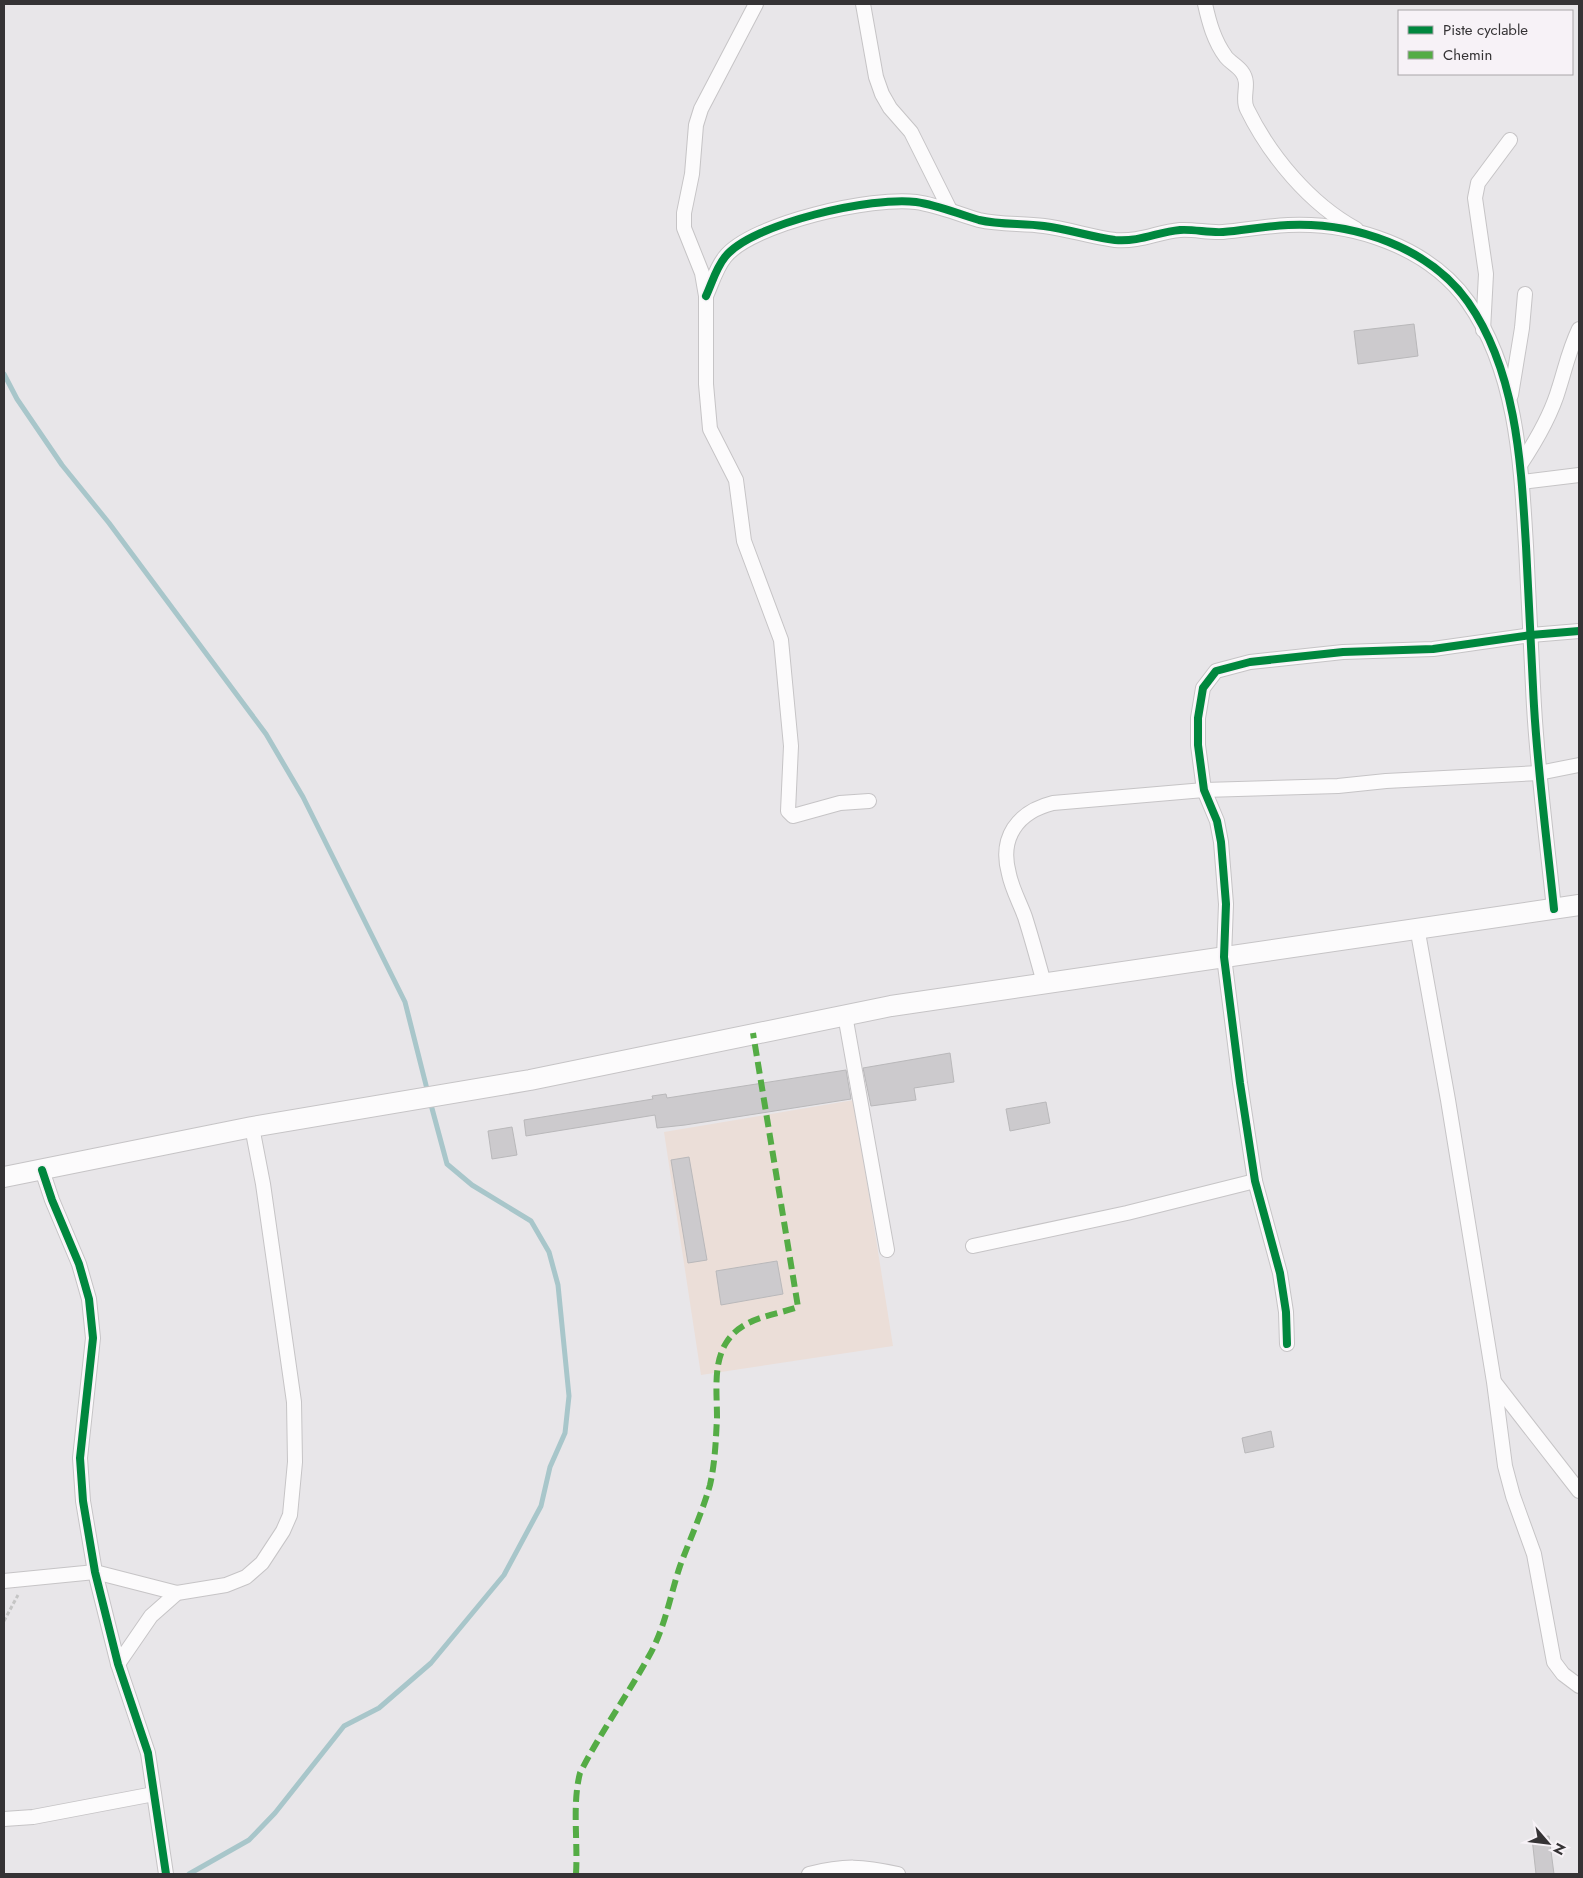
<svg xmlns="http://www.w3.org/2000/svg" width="1583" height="1878" viewBox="0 0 1583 1878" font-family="Jost,sans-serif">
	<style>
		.commercial { fill: #ebded8 }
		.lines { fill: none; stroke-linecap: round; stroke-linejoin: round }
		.stream { stroke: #a8c6ca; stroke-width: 5 }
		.building { fill: #cccacd; stroke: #b9b8ba }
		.minor-casing { stroke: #c6c4c6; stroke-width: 16 }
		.secondary-casing { stroke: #c6c4c6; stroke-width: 22 }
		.path { stroke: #c5c5c5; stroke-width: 3; stroke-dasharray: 4 2.5; stroke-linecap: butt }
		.minor { stroke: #fcfbfc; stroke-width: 14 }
		.secondary { stroke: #fcfbfc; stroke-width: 20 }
		.quiet { stroke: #54ac45; stroke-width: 6; stroke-dasharray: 12 6; stroke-linecap: butt }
		.cycleway-casing { stroke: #f7f2f7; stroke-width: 11 }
		.cycleway { stroke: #00873e; stroke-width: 8 }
	</style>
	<rect width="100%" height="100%" fill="#e8e6e9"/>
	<path class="commercial" d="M854,1100L893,1346L701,1375L664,1132Z"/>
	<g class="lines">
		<g class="stream">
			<path d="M4,374L17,399L62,465L109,523L266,734L303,797L405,1002L428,1093"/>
			<path d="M189,1874L249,1840L275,1813L344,1726L379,1708L431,1663L504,1575L541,1506L550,1467L565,1433L569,1396L558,1285L549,1252L531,1221L472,1185L447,1164L430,1101"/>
		</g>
	</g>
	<g class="building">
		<path d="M1414,324L1418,356L1358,364L1354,331Z"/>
		<path d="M950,1053L954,1082L914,1088L916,1100L871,1106L863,1068Z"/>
		<path d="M846,1070L851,1099L685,1125L657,1128L655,1115L526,1136L524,1120L653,1099L652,1096L666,1094L667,1098Z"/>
		<path d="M1046,1102L1050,1123L1010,1131L1006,1109Z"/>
		<path d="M512,1127L517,1155L492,1159L488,1131Z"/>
		<path d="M689,1157L707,1260L688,1263L671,1160Z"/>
		<path d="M777,1261L783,1294L721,1305L716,1271Z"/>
		<path d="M1271,1431L1274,1447L1245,1453L1242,1438Z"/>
		<path d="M1549,1836L1554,1874H1536L1532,1838Z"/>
	</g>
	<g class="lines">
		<defs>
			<g id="minor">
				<path d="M756,4L701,109L696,125L692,174L684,213V228L702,273L706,296V384L710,429L736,480L744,541L781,640L791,746L788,811L793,816L840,803L869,801"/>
				<path d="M863,4L876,77L882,94L890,108L911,132L950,210"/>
				<path d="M1205,4C1209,22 1214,41 1226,57C1231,63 1238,66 1242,72C1251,84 1241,97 1247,109C1270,156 1310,204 1356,229"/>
				<path d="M706,296C712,283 716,268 725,257C752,223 874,196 916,202C938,205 958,214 979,220C1000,225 1023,223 1044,226C1068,229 1091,237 1115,240C1141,242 1157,232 1180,230C1194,229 1209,233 1223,232C1245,230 1266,226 1288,225C1354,222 1429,247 1468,302C1517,372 1521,464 1526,546C1529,600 1531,653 1534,706C1538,774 1547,841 1554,909"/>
				<path d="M1483,330L1486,274L1475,198L1478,183L1510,140"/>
				<path d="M1511,395L1522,328L1525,294"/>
				<path d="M1520,465C1536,441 1551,416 1559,388C1566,366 1569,350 1579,329"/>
				<path d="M1522,482L1579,475"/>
				<path d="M1417,927L1448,1100L1494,1382L1505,1466L1513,1496L1534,1554L1554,1662L1563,1674L1579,1686"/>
				<path d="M1044,983C1038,961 1032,939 1025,917C1020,903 1012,889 1009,874C999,838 1017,812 1053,803L1204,790L1338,786L1386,781L1539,773L1579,765"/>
				<path d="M845,1015L887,1250"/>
				<path d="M42,1170L52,1200L79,1264L89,1299L93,1338L80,1458L83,1501L95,1572L118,1664L148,1753L166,1874"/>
				<path d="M973,1246L1127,1213L1255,1181"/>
				<path d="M1287,1344L1286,1312L1280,1273L1255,1181L1240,1083L1224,957L1226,904L1221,842L1217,821L1204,790L1198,745V718L1203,688L1216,671L1250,662L1343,652L1433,649L1531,635L1579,631"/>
				<path d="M1495,1383L1579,1491"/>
				<path d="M4,1581L95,1572L177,1593"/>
				<path d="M118,1664L151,1616L177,1593L226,1585L246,1577L262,1563L283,1531L290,1515L295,1462L294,1402L263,1184L252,1127"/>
				<path d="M4,1819L33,1817L154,1794"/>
				<path d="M809,1874C845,1865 862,1866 898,1874"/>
			</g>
			<path id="secondary" d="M4,1177L252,1127L530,1080L891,1006L1579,905"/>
		</defs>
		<use href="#minor" class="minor-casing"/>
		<use href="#secondary" class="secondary-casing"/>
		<path class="path" d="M4,1621L18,1595"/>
		<use href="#minor" class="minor"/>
		<use href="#secondary" class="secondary"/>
		<path class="quiet" d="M576,1874C578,1841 572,1804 580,1773C600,1733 627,1696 649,1656C665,1628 670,1596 680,1566C690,1539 702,1513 710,1485C715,1463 716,1439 717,1417C717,1393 713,1364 726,1343C742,1317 773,1316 798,1307L753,1033"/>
		<defs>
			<g id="cycleway">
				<path d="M706,296C712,283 716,268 725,257C752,223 874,196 916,202C938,205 958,214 979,220C1000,225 1023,223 1044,226C1068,229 1091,237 1115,240C1141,242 1157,232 1180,230C1194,229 1209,233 1223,232C1245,230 1266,226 1288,225C1354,222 1429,247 1468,302C1517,372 1521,464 1526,546C1529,600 1531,653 1534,706C1538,774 1547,841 1554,909"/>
				<path d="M42,1170L52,1200L79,1264L89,1299L93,1338L80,1458L83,1501L95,1572L118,1664L148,1753L166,1874"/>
				<path d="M1287,1344L1286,1312L1280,1273L1255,1181L1240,1083L1224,957L1226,904L1221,842L1217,821L1204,790L1198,745V718L1203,688L1216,671L1250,662L1343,652L1433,649L1531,635L1579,631"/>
			</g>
		</defs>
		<use href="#cycleway" class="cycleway-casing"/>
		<use href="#cycleway" class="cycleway"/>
	</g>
	<rect width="1583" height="1878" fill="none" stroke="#353335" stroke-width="10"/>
	<rect x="1398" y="10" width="175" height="65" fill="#f7f2f7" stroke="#a9a6a9"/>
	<rect x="1408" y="26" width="25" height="8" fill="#00873e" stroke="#a9a6a9"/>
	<text x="1443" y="35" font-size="15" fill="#353335">Piste cyclable</text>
	<rect x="1408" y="51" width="25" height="8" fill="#54ac45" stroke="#a9a6a9"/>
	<text x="1443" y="60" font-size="15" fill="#353335">Chemin</text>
	<g transform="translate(1548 1843) rotate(118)" stroke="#f7f2f7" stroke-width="4" paint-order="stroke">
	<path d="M0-4L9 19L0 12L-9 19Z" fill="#353335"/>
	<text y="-8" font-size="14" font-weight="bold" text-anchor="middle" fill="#353335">N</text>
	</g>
</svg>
